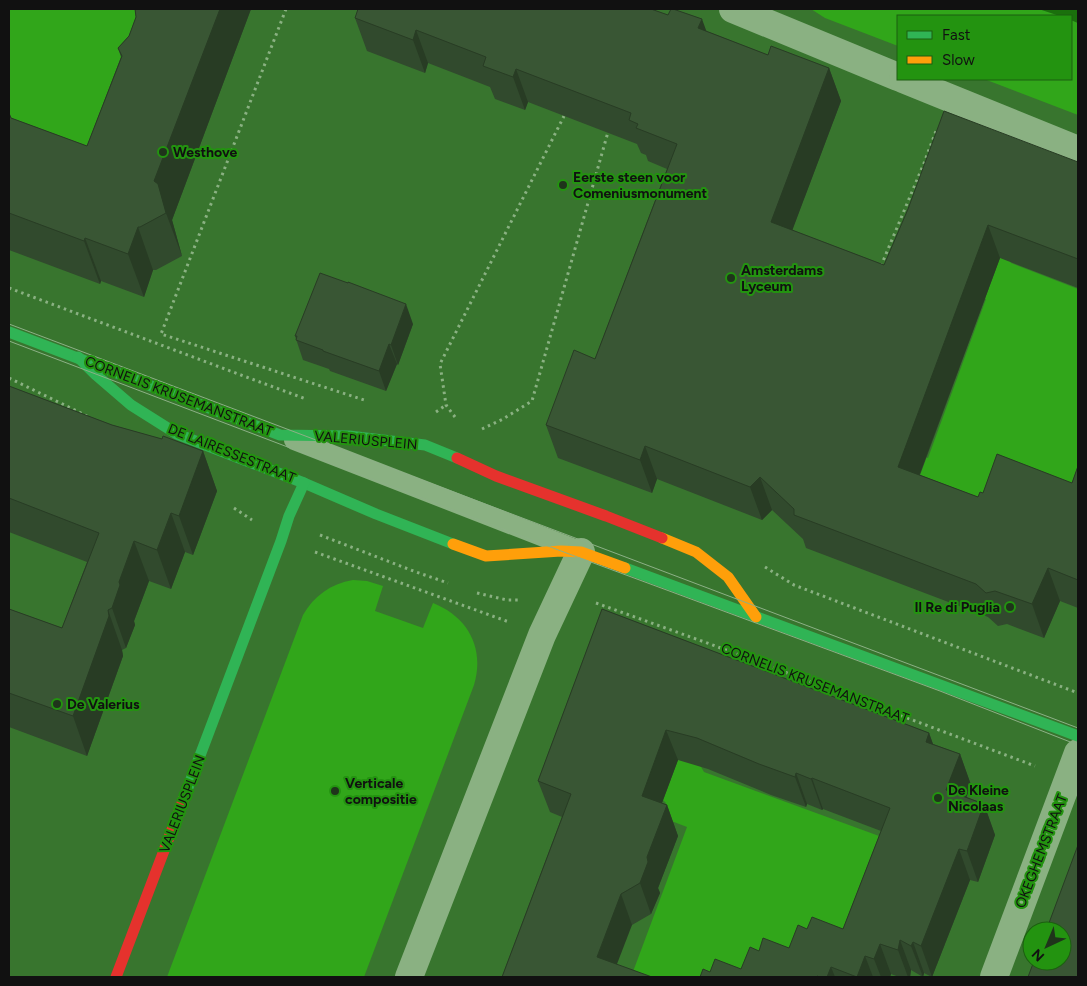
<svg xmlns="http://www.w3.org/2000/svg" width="1087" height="986" viewBox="0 0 1087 986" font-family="Figtree,sans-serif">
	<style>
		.green { fill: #31a61a }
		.water { fill: #1a700c }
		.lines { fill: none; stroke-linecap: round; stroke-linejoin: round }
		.path { stroke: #8ab182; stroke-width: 3; stroke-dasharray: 2.5 4; stroke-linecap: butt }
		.lane { stroke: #8ab182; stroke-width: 20 }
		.street { stroke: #8ab182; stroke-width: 28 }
		.fast { stroke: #30b455; stroke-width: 11 }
		.slow { stroke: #ff9f0a; stroke-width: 11 }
		.jam { stroke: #e5322d; stroke-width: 11 }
		.tram { stroke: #8cb086; stroke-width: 1 }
		.wall { fill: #314a2d }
		.shaded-wall { fill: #283c24 }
		.building { fill: #395634; stroke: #283c24 }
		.poi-dot { fill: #1f341b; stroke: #239310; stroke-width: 2 }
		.labels { text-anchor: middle; stroke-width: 4; stroke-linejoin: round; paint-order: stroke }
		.poi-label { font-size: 14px; font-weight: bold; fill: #111; stroke: #239310; text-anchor: start }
		.street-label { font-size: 14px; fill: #111; stroke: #239310 }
	</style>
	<rect width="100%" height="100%" fill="#38752e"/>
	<g class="green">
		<path d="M9,9H181L113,179L9,141Z"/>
		<path d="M811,9H1039L1060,16H898V46L825,18Z"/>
		<path d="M1071,20L1078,23V115L984,79H1071Z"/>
		<path d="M1006,252L1011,263L1078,289V513L994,525L894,487L920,455L928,458L986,299L978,295L982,268Z"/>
		<path d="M353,580L367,581L383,586L375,611L423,628L433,603C468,617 485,648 474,685L364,977H167L303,615C314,596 330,584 353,580Z"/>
		<path d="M660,753L695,756L704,772L901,844L851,953L756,977H631L687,827L661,817L666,803L658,795Z"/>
	</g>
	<path class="water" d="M1039,9H1078V23L1071,20V16H1060Z"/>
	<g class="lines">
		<g class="path">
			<path d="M286,9L161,334L364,400"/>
			<path d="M881,266L924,163L936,131"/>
			<path d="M9,288L249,378L306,399"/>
			<path d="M9,378L87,416"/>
			<path d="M436,412L446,405"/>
			<path d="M455,417L446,405L440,364L564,116"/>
			<path d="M482,429L503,419L532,401L608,132"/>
			<path d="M234,508L252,520"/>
			<path d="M320,535L416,572L448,583"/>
			<path d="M315,552L509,622"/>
			<path d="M765,567L794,585L1078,693"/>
			<path d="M477,593L507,600H520"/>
			<path d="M596,603L710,644L1035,766"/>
		</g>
		<path class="lane" d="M294,440L572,548"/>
		<g class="street">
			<path d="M733,9L898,77"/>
			<path d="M903,79L1078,150"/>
			<path d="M409,977L542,635L581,552"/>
			<path d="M994,977L1078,753"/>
		</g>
		<g class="fast">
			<path d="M9,332L280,435L349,436L425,445L457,458"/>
			<path d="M78,357L95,374L131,405L177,434L304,483L376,514L453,544"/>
			<path d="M625,568L1078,736"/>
			<path d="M184,798L281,541L289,516L304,483"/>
		</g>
		<g class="slow">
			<path d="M662,538L696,552L728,577L756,617"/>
			<path d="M453,544L486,556L561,551L581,552L625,568"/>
		</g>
		<g class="jam">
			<path d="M457,458L496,476L606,516L662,538"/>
			<path d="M116,977L184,798"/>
		</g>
		<g class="tram">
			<path d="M9,324L1078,728"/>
			<path d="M9,341L561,551L940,691L1078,745"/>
		</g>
	</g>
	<g class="wall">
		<path d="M135,9H251L172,220L182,256L156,270H153L144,297L101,281L100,284L9,250V113L11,118L87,146L121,57L118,48L129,36L136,17Z"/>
		<path d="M355,18L706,31L768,55L829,68L841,101L792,230L884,265L1078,162V288L1000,258L920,475L978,497L983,493L1072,483L1078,466V608L1060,601L1044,638L1007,624L998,626L988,617L806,548L803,539L772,510L762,520L657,479L652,493L558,458L546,425L595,359L667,169L648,161L646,155L641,153L637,144L528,102L525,110L495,99L490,87L428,63L425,73L367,51Z"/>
		<path d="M413,324L398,365L397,364L386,391L330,371L329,369L303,360L295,336Z"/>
		<path d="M9,386L112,425L203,451L217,491L193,555L185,552L171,589L149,581L134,621L135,625L126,648L122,650L123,656L87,756L9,727V609L62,628L87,562L9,532Z"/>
		<path d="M602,609L929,733L933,744L960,754L971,785L966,797L984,804L995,835L978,882L970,880L932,977L924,973L923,977L911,970L910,977H899L891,974L890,977H700L710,972L741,969L759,951L789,948L807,929H843L881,831L823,809L822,810L807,804L806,807L771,795L708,769L678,760L662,803L667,805L678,836L658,888L660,893L651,914L632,925L502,977L562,817L550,812L538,781Z"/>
	</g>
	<g class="shaded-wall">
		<path d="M220,9H251L172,220L182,256L154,181Z"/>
		<path d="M702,19L714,52L698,28Z"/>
		<path d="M416,30L428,63L425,73L413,40Z"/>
		<path d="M829,68L841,101L783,255L771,222Z"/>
		<path d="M516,69L528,102L525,110L513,77Z"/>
		<path d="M988,225L1000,258L910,500L898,467Z"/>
		<path d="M138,227L153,270L144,297L128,254Z"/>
		<path d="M85,238L101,281L100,284L84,241Z"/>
		<path d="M406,304L413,324L398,365L391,345Z"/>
		<path d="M389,344L397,364L386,391L379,371Z"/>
		<path d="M645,446L657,479L652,493L640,460Z"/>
		<path d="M203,451L217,491L193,555L179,516Z"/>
		<path d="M760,477L772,510L762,520L750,487Z"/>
		<path d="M171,513L185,552L171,589L157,550Z"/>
		<path d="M134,541L149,581L134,621L135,625L126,648L112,608L119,582Z"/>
		<path d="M1048,568L1060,601L1044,638L1032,604Z"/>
		<path d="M108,610L122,650L123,656L87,756L73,716Z"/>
		<path d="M666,730L678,760L653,827L642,796Z"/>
		<path d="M929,733L940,764L926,742Z"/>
		<path d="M960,754L971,785L958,820L946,790Z"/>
		<path d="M796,773L807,804L806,807L795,777Z"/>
		<path d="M812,778L823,809L822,810L811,779Z"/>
		<path d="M984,804L995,835L978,882L967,851Z"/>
		<path d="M667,805L678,836L658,888L660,893L651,914L640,883L647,857Z"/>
		<path d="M959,849L970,880L932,977L921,946Z"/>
		<path d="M621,894L632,925L612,977L597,957Z"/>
		<path d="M900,940L911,970L910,977H908L898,950Z"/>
		<path d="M913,942L924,973L923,977L911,946Z"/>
		<path d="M880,944L891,974L890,977H881L874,959Z"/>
		<path d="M865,956L873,977H857Z"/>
		<path d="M831,967L835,977H827Z"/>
	</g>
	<g class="building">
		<path d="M135,9H220L154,181L158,184L166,213L140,227H138L128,254L85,238L84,241L9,213V113L11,118L87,146L122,56L118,48L129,36L136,17Z"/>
		<path d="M358,9H651L668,15L671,9H673L702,19L698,28L768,55L771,46L829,68L771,222L884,265L908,209L944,111L1078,162V259L988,225L898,467L978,497L980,492L983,493L997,454L1072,483L1078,466V580L1048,568L1032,604L995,591L986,593L976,584L794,515V509L760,477L750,487L645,446L640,460L546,425L574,350L595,359L677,144L636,128L638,124L629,120L631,113L516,69L513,77L483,66L486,57L416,30L413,40L355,18Z"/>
		<path d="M320,273L348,283V282L406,304L391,345L389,344L379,371L323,351V350L296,340L297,336H295Z"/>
		<path d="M9,386L112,425L162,439L163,436L203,451L179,516L171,513L157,550L134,541L119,582L120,585L112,608L108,610L109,616L73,716L9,693V609L62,628L99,533L9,498Z"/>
		<path d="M602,609L929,733L926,742L960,754L946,790L984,804L967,851L959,849L921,946L913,942L911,946L900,940L898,950L880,944L874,959L865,956L857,977L831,967L827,977H820L817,976V977H700L703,969L710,972L715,959L741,969L750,947L759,951L763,938L789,948L798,925L807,929L812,917L843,929L890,808L812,778L811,779L796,773L795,777L759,764L697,738L666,730L642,796L667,805L647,857L648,862L640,883L621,894L597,957L652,977H502L571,794L538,781Z"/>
		<path d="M1078,845V977H1028L1034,961H1062V931H1046Z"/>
	</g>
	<g class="poi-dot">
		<circle cx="163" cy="152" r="5"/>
		<circle cx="563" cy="185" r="5"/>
		<circle cx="731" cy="278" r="5"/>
		<circle cx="1010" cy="607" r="5"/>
		<circle cx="57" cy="704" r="5"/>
		<circle cx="335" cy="791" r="5"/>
		<circle cx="938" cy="798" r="5"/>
	</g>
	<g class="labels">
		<g class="poi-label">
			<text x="173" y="157">Westhove</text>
			<text x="573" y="182">Eerste steen voor<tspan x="573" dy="16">Comeniusmonument</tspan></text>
			<text x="741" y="275">Amsterdams<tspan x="741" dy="16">Lyceum</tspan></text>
			<text x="1000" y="612" text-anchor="end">Il Re di Puglia</text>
			<text x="67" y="709">De Valerius</text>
			<text x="345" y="788">Verticale<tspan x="345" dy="16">compositie</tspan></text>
			<text x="948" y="795">De Kleine<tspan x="948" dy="16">Nicolaas</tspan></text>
		</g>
		<g class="street-label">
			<text transform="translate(179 396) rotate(21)" y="5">CORNELIS KRUSEMANSTRAAT</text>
			<text transform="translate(366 440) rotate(5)" y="5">VALERIUSPLEIN</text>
			<text transform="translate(232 453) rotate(22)" y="5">DE LAIRESSESTRAAT</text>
			<text transform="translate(815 683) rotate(21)" y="5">CORNELIS KRUSEMANSTRAAT</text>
			<text transform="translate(182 804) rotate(-69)" y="5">VALERIUSPLEIN</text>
			<text transform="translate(1041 851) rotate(-69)" y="5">OKEGHEMSTRAAT</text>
		</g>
	</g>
	<rect width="1087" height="986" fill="none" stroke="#111111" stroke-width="20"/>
	<rect x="897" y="15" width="175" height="65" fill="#239310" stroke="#1c5f10"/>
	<rect x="907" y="31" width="25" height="8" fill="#30b455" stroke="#1c5f10"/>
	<text x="942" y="40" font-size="15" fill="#111111">Fast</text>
	<rect x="907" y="56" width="25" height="8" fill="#ff9f0a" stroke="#1c5f10"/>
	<text x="942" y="65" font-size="15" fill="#111111">Slow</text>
	<g transform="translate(1047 946) rotate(224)"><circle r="24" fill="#239310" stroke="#1c5f10"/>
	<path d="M0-4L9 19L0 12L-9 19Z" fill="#1f341b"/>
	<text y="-8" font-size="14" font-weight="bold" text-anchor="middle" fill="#111111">N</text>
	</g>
</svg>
